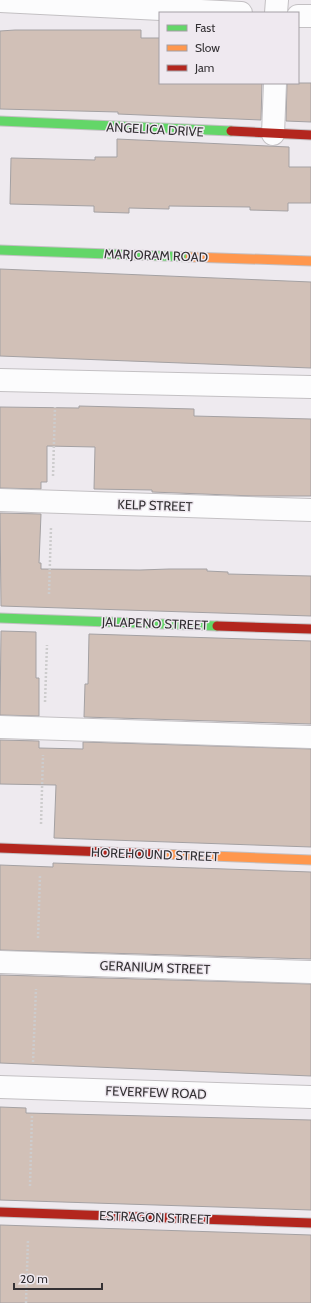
<svg xmlns="http://www.w3.org/2000/svg" width="311" height="1303" viewBox="0 0 311 1303" font-family="Cabin,sans-serif">
	<style>
		.building { fill: #d1c0b7; stroke: #a4a1a3 }
		.lines { fill: none; stroke-linecap: round; stroke-linejoin: round }
		.street-casing { stroke: #c3c0c3; stroke-width: 24 }
		.fast-casing { stroke: #c3c0c3; stroke-width: 11 }
		.slow-casing { stroke: #c3c0c3; stroke-width: 11 }
		.jam-casing { stroke: #c3c0c3; stroke-width: 11 }
		.path { stroke: #cdcccd; stroke-width: 2.5; stroke-dasharray: 2 2; stroke-linecap: butt }
		.street { stroke: #fcfcfd; stroke-width: 22 }
		.fast { stroke: #63d668; stroke-width: 9 }
		.slow { stroke: #ff974d; stroke-width: 9 }
		.jam { stroke: #b3261e; stroke-width: 9 }
		.labels { text-anchor: middle; stroke-width: 3; stroke-linejoin: round; paint-order: stroke }
		.street-label { font-size: 13px; fill: #343134; stroke: #efe9f0 }
	</style>
	<rect width="100%" height="100%" fill="#eeeaef"/>
	<g class="building">
		<path d="M15,30H141V38H160V83H262L261,120L118,114V112L0,109V31Z"/>
		<path d="M287,83H311V122L286,121Z"/>
		<path d="M117,139L289,147V167H311V203H288V211L250,210V207L169,206V209L129,208V213L94,212V206L10,204L11,158L95,160V157H117Z"/>
		<path d="M0,269L311,282V368L0,356Z"/>
		<path d="M79,406L194,409V416L311,419V496H253L152,492V490L94,489L95,447L47,446V482H41V489L0,488V407L79,408Z"/>
		<path d="M0,513L41,514L39,563H41V569L140,570L169,569H207V571L228,572V574L311,576V616L1,606Z"/>
		<path d="M1,631L36,632V678H39V716L0,715Z"/>
		<path d="M89,634L311,641V724L84,717L85,684H88Z"/>
		<path d="M0,740L39,741V748L83,749V742L311,749V847L54,838L56,785L0,784Z"/>
		<path d="M53,863L311,872V959L0,950V865L53,867Z"/>
		<path d="M0,975L311,984V1076L0,1063Z"/>
		<path d="M0,1107L26,1108V1113L311,1120V1210L0,1200Z"/>
		<path d="M0,1225L311,1235V1303H0Z"/>
	</g>
	<g class="lines">
		<defs>
			<g id="street">
				<path d="M0,1L241,13"/>
				<path d="M276,13L277,0"/>
				<path d="M298,16H311"/>
				<path d="M273,134L275,83"/>
				<path d="M0,380L311,387"/>
				<path d="M0,500L311,510"/>
				<path d="M0,727L311,737"/>
				<path d="M0,962L311,972"/>
				<path d="M0,1087L311,1097"/>
			</g>
			<g id="fast">
				<path d="M0,121L231,131"/>
				<path d="M0,250L190,257"/>
				<path d="M0,618L217,626"/>
			</g>
			<g id="slow">
				<path d="M190,257L311,261"/>
				<path d="M160,854L311,860"/>
			</g>
			<g id="jam">
				<path d="M231,131L311,135"/>
				<path d="M217,626L311,629"/>
				<path d="M0,848L160,854"/>
				<path d="M0,1212L311,1223"/>
			</g>
		</defs>
		<use href="#street" class="street-casing"/>
		<use href="#fast" class="fast-casing"/>
		<use href="#slow" class="slow-casing"/>
		<use href="#jam" class="jam-casing"/>
		<g class="path">
			<path d="M53,476L55,407"/>
			<path d="M49,594L51,527"/>
			<path d="M45,702L47,645"/>
			<path d="M41,824L43,755"/>
			<path d="M38,938L40,875"/>
			<path d="M33,1062L36,989"/>
			<path d="M30,1186L32,1115"/>
			<path d="M26,1303L28,1239"/>
		</g>
		<use href="#street" class="street"/>
		<use href="#fast" class="fast"/>
		<use href="#slow" class="slow"/>
		<use href="#jam" class="jam"/>
	</g>
	<g class="labels">
		<g class="street-label">
			<text transform="translate(155 129) rotate(3)" y="5">ANGELICA DRIVE</text>
			<text transform="translate(156 255) rotate(2)" y="5">MARJORAM ROAD</text>
			<text transform="translate(155 505) rotate(2)" y="5">KELP STREET</text>
			<text transform="translate(155 623) rotate(2)" y="5">JALAPENO STREET</text>
			<text transform="translate(155 854) rotate(2)" y="5">HOREHOUND STREET</text>
			<text transform="translate(155 967) rotate(2)" y="5">GERANIUM STREET</text>
			<text transform="translate(156 1092) rotate(2)" y="5">FEVERFEW ROAD</text>
			<text transform="translate(155 1217) rotate(2)" y="5">ESTRAGON STREET</text>
		</g>
	</g>
	<rect x="159" y="12" width="140" height="72" fill="#efe9f0" stroke="#a49fa5"/>
	<rect x="167" y="25" width="20" height="6" fill="#63d668" stroke="#a49fa5"/>
	<text x="195" y="32" font-size="12" fill="#343134">Fast</text>
	<rect x="167" y="45" width="20" height="6" fill="#ff974d" stroke="#a49fa5"/>
	<text x="195" y="52" font-size="12" fill="#343134">Slow</text>
	<rect x="167" y="65" width="20" height="6" fill="#b3261e" stroke="#a49fa5"/>
	<text x="195" y="72" font-size="12" fill="#343134">Jam</text>
	<path d="M14 1283v6h88v-6" fill="none" stroke="#343134" stroke-width="2"/>
	<text x="20" y="1283" font-size="12" fill="#343134" stroke="#efe9f0" stroke-width="3" paint-order="stroke">20 m</text>
</svg>
